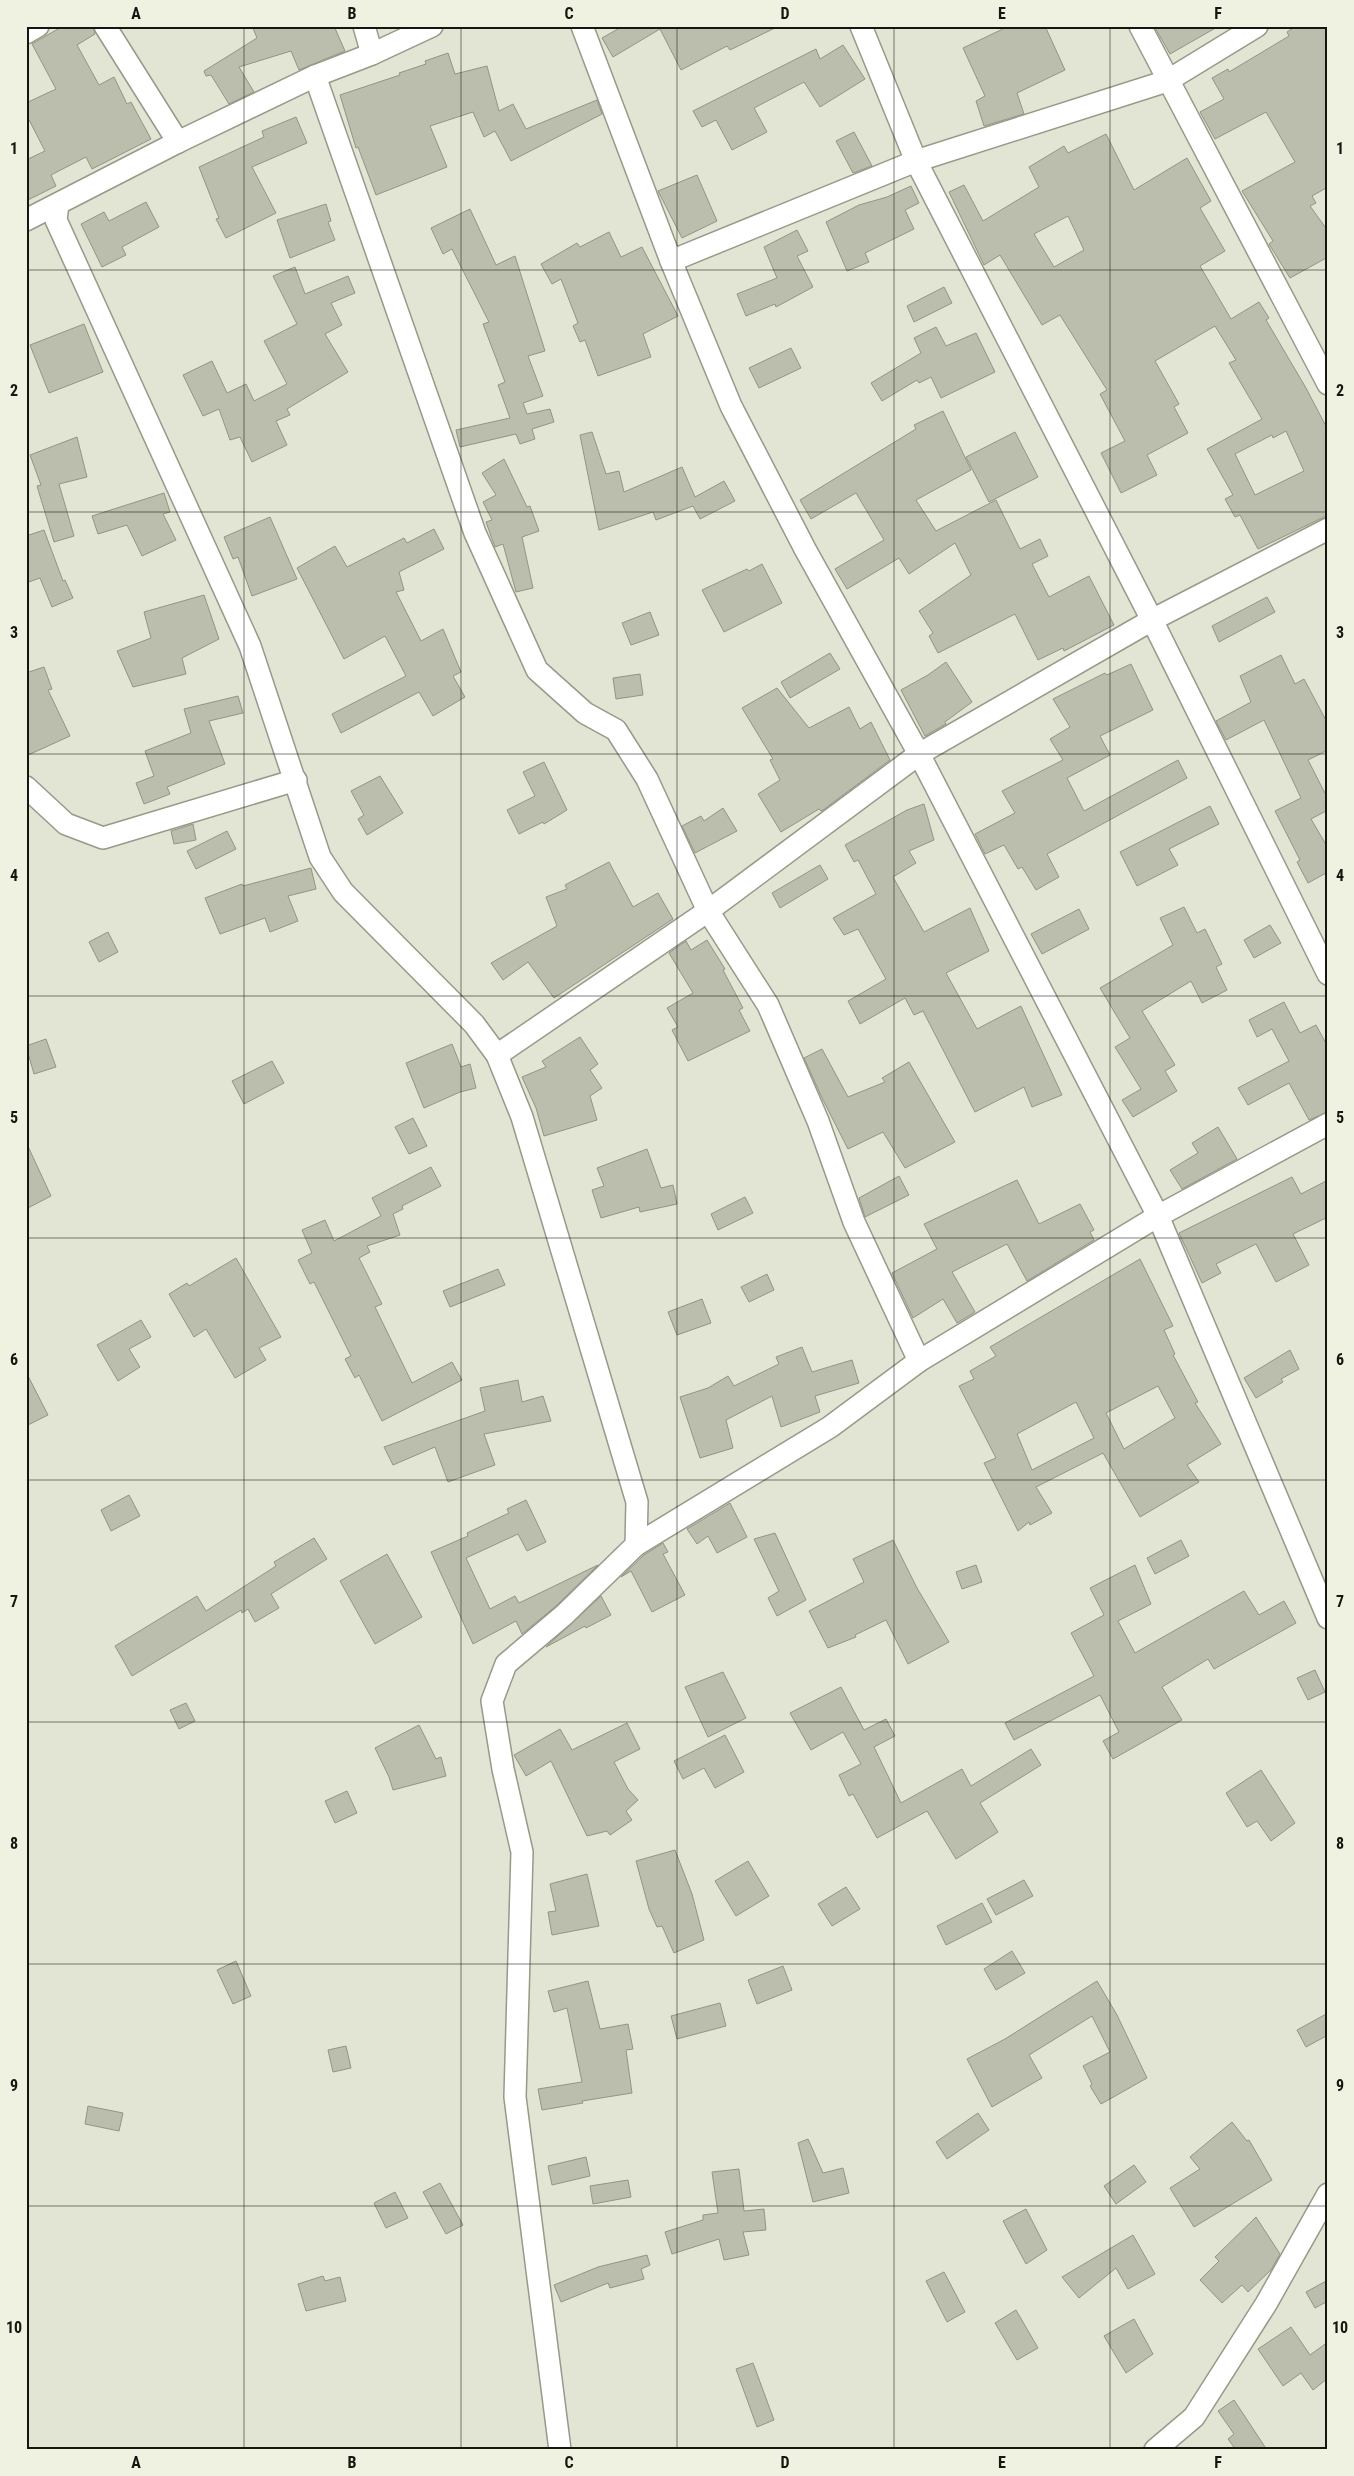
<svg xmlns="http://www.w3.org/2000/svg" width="1354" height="2476" viewBox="0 0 1354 2476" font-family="'Roboto Condensed',sans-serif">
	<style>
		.building { fill: #bbbead; stroke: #929484; fill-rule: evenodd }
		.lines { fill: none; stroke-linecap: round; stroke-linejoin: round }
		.street-casing { stroke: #979989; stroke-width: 24 }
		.street { stroke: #fff; stroke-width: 21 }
		.grid { fill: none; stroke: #151610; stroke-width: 1; stroke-opacity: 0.55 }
		.neatline { fill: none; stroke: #151610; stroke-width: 2 }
		.grid-label { font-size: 16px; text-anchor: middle; font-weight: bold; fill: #151610 }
	</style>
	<rect width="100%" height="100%" fill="#e3e5d4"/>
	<g class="building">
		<path d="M63,26H93L95,34L77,45L99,85L114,77L127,104L131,102L151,139L92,169L86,157L51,175L56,186L26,201V160L45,151L26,114V103L56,89L32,44Z"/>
		<path d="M252,26H334L345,51L299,70L291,51L239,67L254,92L229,104L211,75L206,76L204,71L257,38Z"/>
		<path d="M623,26H779L730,50L727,46L681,70L660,29L613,57L602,38Z"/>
		<path d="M1009,26H1045L1065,70L1017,93L1024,114L984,126L976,101L985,96L963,48Z"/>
		<path d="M1154,26H1219L1170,54Z"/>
		<path d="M1296,26H1328V187L1312,196L1316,203L1310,206L1328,231V257L1290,278L1269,244L1273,241L1242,191L1295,162L1266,112L1215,139L1200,112L1224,99L1212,78L1228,69L1229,72L1289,36L1287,32Z"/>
		<path d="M843,45L865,79L820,107L804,82L754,108L767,132L732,150L716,120L702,127L693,111L816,49L820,59Z"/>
		<path d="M448,53L455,74L487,66L499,111L513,104L526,129L597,100L602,114L511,161L495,131L484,137L473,112L430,126L447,167L376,195L358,147L356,148L340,95L400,75L399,73L426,64L425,61Z"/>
		<path d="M296,117L307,143L252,167L276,213L226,238L216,219L219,218L199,167L264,137L262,131Z"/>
		<path d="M854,132L872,166L853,173L836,141Z"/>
		<path d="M1106,134L1134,190L1187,158L1211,201L1200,208L1225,251L1200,266L1231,319L1259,302L1269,318L1266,320L1306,388L1328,430V515L1258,549L1240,515L1235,517L1225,499L1233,495L1207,449L1262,419L1229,363L1236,360L1215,326L1155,361L1179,404L1174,407L1188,433L1147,455L1157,475L1121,493L1101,453L1125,441L1100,394L1107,390L1060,315L1042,325L1000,255L984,265L949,192L964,185L983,221L1039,187L1029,167L1064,146L1068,153ZM1068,216L1084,250L1054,267L1034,234ZM1286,431L1304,471L1255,495L1235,454L1272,435L1273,438Z"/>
		<path d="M697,175L717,221L682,238L658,191Z"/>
		<path d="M911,186L919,203L905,210L914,229L865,253L869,262L847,271L826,222L859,205L887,197Z"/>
		<path d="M146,202L159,227L122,247L126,255L102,267L81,224L104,212L109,221Z"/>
		<path d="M326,204L331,221L328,222L335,240L290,258L277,220Z"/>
		<path d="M470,209L496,265L515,256L545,351L528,356L543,396L523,403L527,414L550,409L554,422L532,429L535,439L520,444L516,434L460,447L456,430L510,418L498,385L505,382L483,324L489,322L452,249L443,254L431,228Z"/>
		<path d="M797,230L808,251L797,256L813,287L776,307L775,304L746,316L737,294L777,278L764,247Z"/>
		<path d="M609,232L621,257L642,247L678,316L643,334L651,357L598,376L585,340L580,342L573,326L578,323L561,279L552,284L541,264L577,243L580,247Z"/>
		<path d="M295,267L305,294L348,276L355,293L331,303L342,325L325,334L348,372L287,409L290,415L276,421L287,445L252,462L240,437L230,440L219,409L203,416L183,375L212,361L227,393L246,384L254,401L287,384L264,341L297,324L273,276Z"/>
		<path d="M944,287L952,303L914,322L907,306Z"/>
		<path d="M84,324L103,372L49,393L30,345Z"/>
		<path d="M936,327L946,346L976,333L995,372L941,398L931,377L919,383L917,380L882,401L871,383L921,353L914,338Z"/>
		<path d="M791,348L801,368L759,388L749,368Z"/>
		<path d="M943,411L971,470L916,500L936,531L996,500L1020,549L1040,539L1048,556L1032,564L1049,597L1089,576L1114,625L1064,651L1063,648L1038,660L1015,614L938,653L929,636L933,633L919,611L971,575L955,543L909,574L899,558L847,589L835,569L884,540L856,493L811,519L800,500L916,429L914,425Z"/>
		<path d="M592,432L606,474L619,471L624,492L682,467L695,497L724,481L735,501L700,519L693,506L656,520L653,512L599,530L580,435Z"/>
		<path d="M1015,432L1038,477L989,502L966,457Z"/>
		<path d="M77,437L87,477L59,484L74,536L54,542L37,486L41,485L30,455Z"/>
		<path d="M504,459L527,507L530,506L539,531L522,537L533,588L516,592L503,544L495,547L486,522L492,520L483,502L496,495L482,473Z"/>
		<path d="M164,493L170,512L163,514L176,540L142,556L127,525L98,534L92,516Z"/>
		<path d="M270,517L297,579L252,596L238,557L233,559L224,537Z"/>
		<path d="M434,529L444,549L399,572L404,590L396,592L421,641L443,629L461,672L453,676L465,697L433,716L419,692L341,733L332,714L406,676L385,636L344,659L297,568L335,546L347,567L404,538L407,543Z"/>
		<path d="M44,530L63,581L65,580L73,598L52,607L40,578L26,583V536Z"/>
		<path d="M762,564L782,603L724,632L702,590L747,569L749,571Z"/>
		<path d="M204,595L219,639L182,658L186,674L133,687L117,651L151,638L144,612Z"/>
		<path d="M1267,597L1275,612L1219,642L1212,626Z"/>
		<path d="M650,612L659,635L631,645L622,623Z"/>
		<path d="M830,653L840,669L790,698L781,682Z"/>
		<path d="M1281,655L1295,684L1304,679L1328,724V750L1308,760L1328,799V810L1311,819L1328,848V872L1308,883L1297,862L1300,860L1275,811L1301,798L1264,720L1226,740L1216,721L1251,702L1240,676Z"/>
		<path d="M946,662L972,702L945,722L946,724L925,736L901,690L928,675Z"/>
		<path d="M1131,664L1153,710L1100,736L1110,755L1067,778L1084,811L1178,760L1187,778L1047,854L1059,877L1036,890L1022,867L1018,869L1004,845L985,854L975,834L1015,813L1002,791L1063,760L1050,739L1070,727L1053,699L1105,673L1107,675Z"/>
		<path d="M44,667L52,689L48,690L70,736L26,756V673Z"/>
		<path d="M640,674L643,695L616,699L613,678Z"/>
		<path d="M777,688L809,728L849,707L860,729L871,722L890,760L823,810L821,811L819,809L781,832L758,794L780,780L770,760L773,759L742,708Z"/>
		<path d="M238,696L243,713L209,721L225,764L167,787L170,794L144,804L136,783L154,776L145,751L191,733L184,709Z"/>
		<path d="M544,762L567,810L544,824L543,822L519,834L507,810L535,796L523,772Z"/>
		<path d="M380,776L403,813L367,835L358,819L364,815L351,791Z"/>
		<path d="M924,804L934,840L909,851L916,863L893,877L924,932L970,908L989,951L946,973L977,1029L1021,1006L1062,1095L1032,1107L1024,1087L975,1112L923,1011L914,1015L905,998L860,1024L848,1001L886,979L858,929L844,935L833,918L876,894L858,860L854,862L845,845L907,810Z"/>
		<path d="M1210,806L1219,824L1169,849L1178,865L1137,886L1120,852Z"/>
		<path d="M723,808L737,831L695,853L682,826L701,816L704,821Z"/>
		<path d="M193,824L196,840L174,844L171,831Z"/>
		<path d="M227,831L236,849L196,869L187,851Z"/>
		<path d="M609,862L633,907L658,893L673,919L554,998L528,962L503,980L491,963L557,926L546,897L567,889L565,885Z"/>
		<path d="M820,865L828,879L780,908L772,893Z"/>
		<path d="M311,868L316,889L288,896L298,921L270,932L265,918L220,934L205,898L242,884L243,886Z"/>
		<path d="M1184,907L1197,933L1205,929L1222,964L1216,967L1227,990L1202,1003L1191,981L1142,1011L1175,1065L1165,1071L1177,1091L1133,1117L1122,1100L1141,1089L1115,1047L1130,1038L1100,988L1173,945L1160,918Z"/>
		<path d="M1079,909L1089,929L1042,954L1031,934Z"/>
		<path d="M1270,925L1281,943L1254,958L1244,940Z"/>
		<path d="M108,932L118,952L99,962L89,942Z"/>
		<path d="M707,940L725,969L723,970L743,1008L739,1010L750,1031L688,1061L672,1030L678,1027L667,1008L693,993L669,953L686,941L691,950Z"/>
		<path d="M1284,1002L1300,1033L1316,1025L1328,1047V1112L1309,1120L1289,1083L1248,1105L1238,1088L1289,1061L1272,1029L1257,1037L1249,1020Z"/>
		<path d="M580,1037L598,1064L590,1070L602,1088L590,1096L597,1120L544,1136L536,1108L522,1077L546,1067L542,1061Z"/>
		<path d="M46,1039L56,1067L34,1074L26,1046Z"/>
		<path d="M452,1044L461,1067L470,1064L476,1088L460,1092L424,1108L406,1063Z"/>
		<path d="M822,1049L848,1097L885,1082L882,1078L909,1062L955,1142L905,1168L883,1132L848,1149L823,1100L804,1058Z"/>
		<path d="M272,1061L284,1083L244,1104L232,1081Z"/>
		<path d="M413,1118L427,1146L409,1154L395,1127Z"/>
		<path d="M1218,1127L1237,1159L1182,1189L1170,1170L1198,1153L1192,1143Z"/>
		<path d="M26,1142L51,1196L26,1209Z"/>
		<path d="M647,1149L661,1188L673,1185L677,1204L640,1212L639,1207L601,1218L592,1190L604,1186L597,1168Z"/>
		<path d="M431,1167L441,1186L402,1206L403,1209L393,1214L400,1235L367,1246L370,1252L359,1258L382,1304L375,1307L412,1383L452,1362L462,1380L382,1421L359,1375L355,1378L345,1359L351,1356L314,1282L310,1284L298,1260L312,1253L302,1230L325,1220L334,1241L381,1216L372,1198Z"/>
		<path d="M899,1176L909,1195L865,1217L859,1198Z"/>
		<path d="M1292,1177L1301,1194L1328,1180V1217L1293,1234L1309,1265L1276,1282L1256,1244L1216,1264L1221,1273L1202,1283L1179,1233Z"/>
		<path d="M1017,1180L1039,1224L1080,1204L1094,1230L1090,1232L1094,1240L1027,1281L1007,1244L952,1272L975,1312L957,1323L943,1299L913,1318L892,1273L937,1249L924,1224Z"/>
		<path d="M745,1197L753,1213L718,1230L711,1214Z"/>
		<path d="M236,1258L281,1337L259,1348L266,1360L235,1378L206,1329L194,1337L169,1294L187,1283L189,1286Z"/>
		<path d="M1140,1259L1173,1326L1164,1330L1175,1354L1173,1355L1198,1402L1195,1403L1221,1444L1187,1465L1199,1482L1140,1517L1103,1453L1036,1487L1052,1513L1030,1525L1029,1522L1018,1531L984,1463L996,1458L959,1386L974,1379L970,1371L996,1356L990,1347ZM1158,1386L1175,1418L1124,1449L1106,1413ZM1076,1402L1094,1438L1032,1470L1017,1434Z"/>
		<path d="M498,1269L505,1285L450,1307L443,1291Z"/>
		<path d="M767,1274L774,1290L749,1302L741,1287Z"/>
		<path d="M702,1299L711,1323L677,1335L668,1312Z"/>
		<path d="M141,1320L151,1337L129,1349L140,1367L118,1381L97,1345Z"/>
		<path d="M802,1347L812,1372L852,1360L859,1383L815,1396L820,1412L781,1427L772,1396L726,1420L733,1448L700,1458L680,1397L708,1388L728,1376L734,1386L779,1364L776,1357Z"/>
		<path d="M1290,1350L1299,1369L1281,1379L1283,1382L1256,1398L1244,1378Z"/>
		<path d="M26,1372L48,1415L26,1426Z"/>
		<path d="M518,1380L522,1402L543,1396L551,1421L484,1434L495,1465L448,1482L435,1447L393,1465L384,1447L485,1411L480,1388Z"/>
		<path d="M129,1495L140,1516L111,1531L101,1510Z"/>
		<path d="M526,1500L546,1542L527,1551L518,1534L466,1558L490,1609L515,1596L519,1603L598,1565L556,1606L522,1634L516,1621L473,1644L431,1552L468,1536L467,1533L509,1513L507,1509Z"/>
		<path d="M730,1503L747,1537L717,1553L708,1536L697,1544L687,1529Z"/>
		<path d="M775,1533L806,1600L777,1616L768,1598L779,1591L754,1539Z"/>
		<path d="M314,1538L327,1559L271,1594L279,1608L255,1622L248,1609L242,1613L241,1610L132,1676L115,1646L197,1596L206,1611L276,1566L274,1562Z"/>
		<path d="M893,1540L917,1588L949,1642L908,1664L886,1620L855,1635L856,1637L828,1648L809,1611L864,1582L853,1559Z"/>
		<path d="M1181,1540L1189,1556L1155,1574L1147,1558Z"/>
		<path d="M663,1543L668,1552L663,1554L685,1595L652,1612L631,1571L621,1577L644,1555Z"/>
		<path d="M387,1554L422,1617L375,1644L340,1581Z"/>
		<path d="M976,1565L982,1582L962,1589L956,1572Z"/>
		<path d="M1135,1565L1151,1604L1118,1621L1135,1653L1244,1591L1259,1615L1284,1601L1296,1623L1214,1669L1208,1659L1162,1687L1182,1720L1113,1759L1103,1741L1119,1732L1100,1695L1014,1740L1005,1723L1094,1676L1071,1633L1104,1615L1090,1588Z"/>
		<path d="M601,1596L611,1615L586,1628L585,1626L546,1647Z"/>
		<path d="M1315,1670L1325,1692L1308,1700L1297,1678Z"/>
		<path d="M723,1672L746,1718L708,1737L685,1687Z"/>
		<path d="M841,1687L864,1730L886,1719L895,1736L874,1747L901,1803L962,1769L971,1786L1031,1749L1041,1765L980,1803L998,1832L956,1859L927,1811L877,1838L853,1794L849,1796L839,1775L861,1764L843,1732L811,1750L790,1713Z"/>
		<path d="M186,1703L195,1721L179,1729L170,1710Z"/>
		<path d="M627,1723L640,1749L614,1762L628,1789L638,1800L626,1811L632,1820L610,1835L607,1831L587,1836L551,1761L526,1776L514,1755L560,1729L572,1750Z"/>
		<path d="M419,1725L436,1759L441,1757L446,1776L393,1790L389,1777L375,1748Z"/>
		<path d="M725,1735L744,1772L715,1788L704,1768L683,1779L674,1761Z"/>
		<path d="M1261,1770L1295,1823L1271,1841L1257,1821L1247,1827L1226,1793Z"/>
		<path d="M347,1791L357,1813L335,1823L325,1801Z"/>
		<path d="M675,1850L692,1894L704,1940L674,1953L662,1926L657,1927L649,1909L636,1861Z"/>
		<path d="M748,1861L769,1896L736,1916L715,1881Z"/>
		<path d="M587,1874L599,1926L552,1935L548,1912L556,1911L550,1884Z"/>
		<path d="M1024,1880L1033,1896L996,1915L987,1899Z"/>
		<path d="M846,1887L860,1909L832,1926L818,1904Z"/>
		<path d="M982,1903L992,1922L946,1945L937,1926Z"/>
		<path d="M1012,1951L1025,1973L996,1990L984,1969Z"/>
		<path d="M236,1961L251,1996L233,2004L217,1970Z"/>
		<path d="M783,1966L792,1990L757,2004L748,1980Z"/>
		<path d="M588,1981L600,2029L628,2024L633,2049L626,2050L632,2093L582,2101L583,2103L542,2110L538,2089L582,2082L567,2008L554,2012L548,1991Z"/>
		<path d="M1097,1981L1117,2015L1147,2078L1101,2104L1090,2086L1092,2084L1083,2066L1110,2052L1092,2016L1029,2055L1042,2078L992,2107L967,2059L1005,2039Z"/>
		<path d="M720,2003L726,2026L677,2039L671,2016Z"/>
		<path d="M1328,2013V2035L1306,2047L1297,2030Z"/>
		<path d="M346,2046L351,2068L333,2072L328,2050Z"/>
		<path d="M88,2106L123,2113L119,2131L85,2124Z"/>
		<path d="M978,2113L989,2130L947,2159L936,2142Z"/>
		<path d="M1232,2122L1247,2141L1249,2140L1272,2180L1194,2227L1170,2188L1200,2169L1190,2157Z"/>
		<path d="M808,2139L823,2173L843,2168L849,2193L813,2202L798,2143Z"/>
		<path d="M586,2157L590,2176L552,2185L548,2166Z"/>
		<path d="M1134,2165L1146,2182L1116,2204L1104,2186Z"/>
		<path d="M739,2169L744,2211L764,2209L766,2230L743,2232L749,2255L724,2260L719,2239L672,2254L665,2232L703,2220V2215L718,2213L712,2172Z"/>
		<path d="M628,2180L631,2197L593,2204L590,2186Z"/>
		<path d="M440,2183L463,2225L446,2234L423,2192Z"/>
		<path d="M395,2192L408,2218L386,2228L374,2203Z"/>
		<path d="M1026,2209L1047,2250L1026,2264L1003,2221Z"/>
		<path d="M1256,2217L1280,2254L1271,2270L1248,2292L1242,2285L1222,2303L1200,2280L1219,2261L1215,2257Z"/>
		<path d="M1133,2235L1155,2274L1128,2289L1116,2268L1079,2298L1062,2277Z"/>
		<path d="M647,2255L650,2265L641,2269L644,2279L610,2288L608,2283L561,2302L554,2285L598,2267Z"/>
		<path d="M944,2272L965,2312L947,2322L926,2281Z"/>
		<path d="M323,2276L325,2281L340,2277L346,2301L306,2311L298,2284Z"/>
		<path d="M1328,2280V2301L1315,2308L1306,2292Z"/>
		<path d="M1016,2310L1038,2348L1017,2360L995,2323Z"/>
		<path d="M1134,2319L1153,2354L1126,2373L1104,2336Z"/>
		<path d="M1291,2327L1310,2355L1328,2342V2378L1313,2390L1301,2373L1283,2386L1258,2349Z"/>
		<path d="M753,2363L774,2420L757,2427L736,2369Z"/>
		<path d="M1234,2400L1267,2450H1236L1228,2439L1234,2434L1218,2411Z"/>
	</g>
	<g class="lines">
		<defs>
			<g id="street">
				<path d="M105,26L178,142"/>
				<path d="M364,26L372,54"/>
				<path d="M582,26L671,261L731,406L805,549L919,754L1158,1216L1328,1618"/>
				<path d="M861,26L916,161L1152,620L1328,974"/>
				<path d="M1140,26L1328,384"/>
				<path d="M26,33L38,26"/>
				<path d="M315,76L475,533L537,670L585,713L616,730L647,779L708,911L768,1005L818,1121L854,1222L919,1361"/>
				<path d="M58,204L56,220L250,646L320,857L343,892L474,1024L497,1055L522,1117L637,1502L636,1545L564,1615L506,1664L492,1701L503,1769L522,1852L515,2097L560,2450"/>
				<path d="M26,220L178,142L315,76L372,54L432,26"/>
				<path d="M671,261L916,161L1167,81L1257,26"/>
				<path d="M26,787L66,824L103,838L296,780"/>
				<path d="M497,1055L708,911L919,754L1152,620L1328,529"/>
				<path d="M636,1545L830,1427L919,1361L1158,1216L1328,1124"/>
				<path d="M1155,2450L1194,2417L1266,2304L1328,2194"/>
			</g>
		</defs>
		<use href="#street" class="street-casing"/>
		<use href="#street" class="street"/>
	</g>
	<path class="grid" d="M244,26V2450M461,26V2450M677,26V2450M894,26V2450M1110,26V2450M26,270H1328M26,512H1328M26,754H1328M26,996H1328M26,1238H1328M26,1480H1328M26,1722H1328M26,1964H1328M26,2206H1328"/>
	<rect width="1354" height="2476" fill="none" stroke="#f0f2e1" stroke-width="55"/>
	<rect x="28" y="28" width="1298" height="2420" class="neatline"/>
	<g class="grid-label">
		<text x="136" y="19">A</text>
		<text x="352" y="19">B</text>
		<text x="569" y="19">C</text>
		<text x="785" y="19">D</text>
		<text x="1002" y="19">E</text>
		<text x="1218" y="19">F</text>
		<text x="14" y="154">1</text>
		<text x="1340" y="154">1</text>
		<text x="14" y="396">2</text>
		<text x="1340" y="396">2</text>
		<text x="14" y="638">3</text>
		<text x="1340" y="638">3</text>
		<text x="14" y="881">4</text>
		<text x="1340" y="881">4</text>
		<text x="14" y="1123">5</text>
		<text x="1340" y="1123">5</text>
		<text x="14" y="1365">6</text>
		<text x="1340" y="1365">6</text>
		<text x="14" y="1607">7</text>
		<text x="1340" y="1607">7</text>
		<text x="14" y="1849">8</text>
		<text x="1340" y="1849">8</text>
		<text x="14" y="2091">9</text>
		<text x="1340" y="2091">9</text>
		<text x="14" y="2333">10</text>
		<text x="1340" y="2333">10</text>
		<text x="136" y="2468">A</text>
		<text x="352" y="2468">B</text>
		<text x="569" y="2468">C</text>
		<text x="785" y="2468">D</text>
		<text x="1002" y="2468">E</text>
		<text x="1218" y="2468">F</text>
	</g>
</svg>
